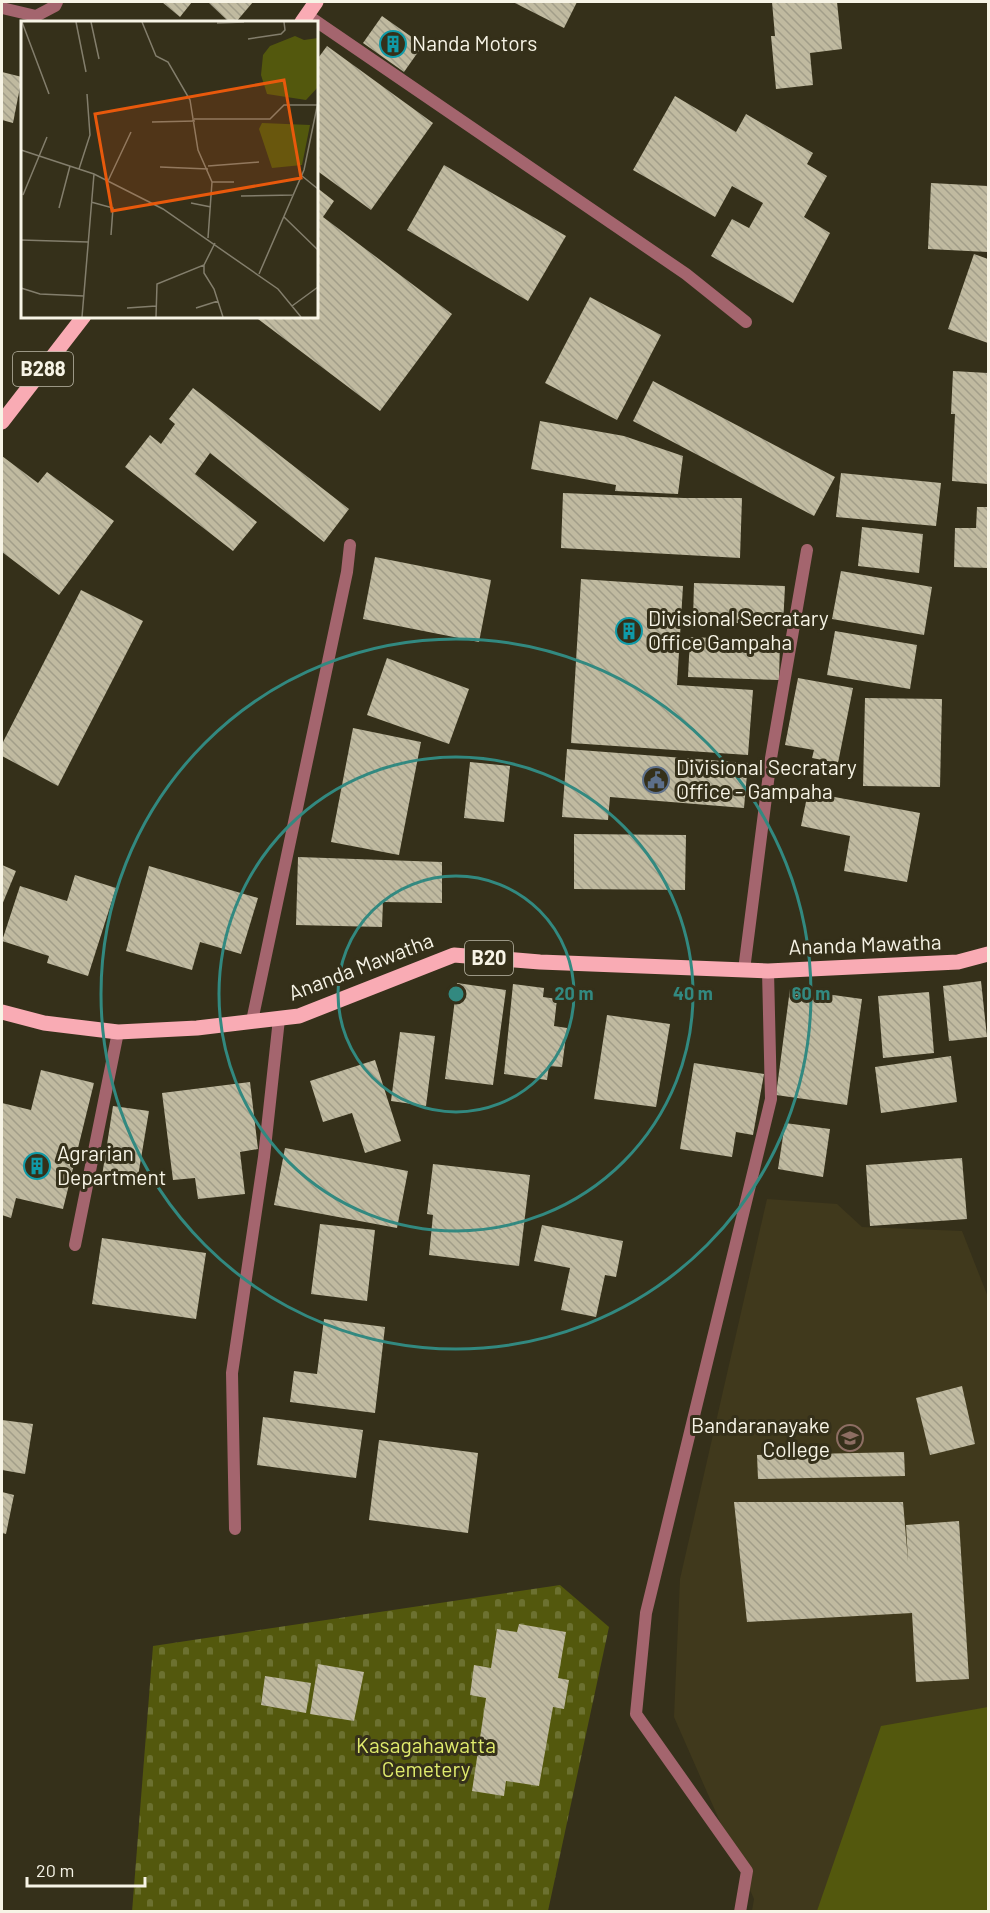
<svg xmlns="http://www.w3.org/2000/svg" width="990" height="1913" viewBox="0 0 990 1913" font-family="Barlow,sans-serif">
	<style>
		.built { fill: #40391c }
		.cemetery { fill: url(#cemetery-stones) }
		.pitch { fill: #53580d }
		.building { fill: url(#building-back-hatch) }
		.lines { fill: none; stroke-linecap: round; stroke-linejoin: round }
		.service { stroke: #a4656e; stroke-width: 12 }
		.minor { stroke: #a4656e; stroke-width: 12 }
		.primary { stroke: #f9abb4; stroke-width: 15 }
		.ring { fill: none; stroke: #328980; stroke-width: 3 }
		.labels { text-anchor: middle; stroke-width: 6; stroke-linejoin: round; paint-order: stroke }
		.shield { fill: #35301a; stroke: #bdb9a9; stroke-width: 1.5 }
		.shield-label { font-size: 20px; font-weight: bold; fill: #f7f4e6 }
		.poi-label { font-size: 21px; fill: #f7f4e6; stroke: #35301a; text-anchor: start }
		.street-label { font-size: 21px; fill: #f7f4e6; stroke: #35301a }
		.park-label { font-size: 21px; fill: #e0eb6d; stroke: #35301a }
		.inset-road { fill: none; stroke: #837e6c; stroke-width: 1.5 }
		.view { fill: #e8590c; fill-opacity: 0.15; stroke: #e8590c; stroke-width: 3 }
		.inset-edge { fill: none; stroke: #f7f4e6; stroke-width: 3 }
		.centre { fill: #328980; stroke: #35301a; stroke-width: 3 }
		.ring-label { font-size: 18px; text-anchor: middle; font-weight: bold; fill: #328980; stroke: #35301a; stroke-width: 6; stroke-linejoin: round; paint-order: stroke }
	</style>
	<defs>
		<pattern id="cemetery-stones" width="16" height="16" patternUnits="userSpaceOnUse" patternTransform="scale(1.5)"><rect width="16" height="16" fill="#53580d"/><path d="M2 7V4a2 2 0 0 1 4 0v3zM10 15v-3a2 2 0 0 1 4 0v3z" fill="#6c7130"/></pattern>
		<pattern id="building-back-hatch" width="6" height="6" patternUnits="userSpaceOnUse" patternTransform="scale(1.5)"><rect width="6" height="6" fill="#c0baa0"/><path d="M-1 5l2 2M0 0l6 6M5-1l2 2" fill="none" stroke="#a29e89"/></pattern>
	</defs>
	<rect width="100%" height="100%" fill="#35301a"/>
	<path class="built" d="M767,1199L837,1204L862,1227L962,1231L988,1297V1911H752L754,1899L674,1717L680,1579Z"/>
	<path class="cemetery" d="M560,1585L609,1627L548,1911L132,1912L153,1646Z"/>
	<path class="pitch" d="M988,1707V1911H817L881,1726Z"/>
	<g class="building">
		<path d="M162,2H192L180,17Z"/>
		<path d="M208,2H253L236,22H229Z"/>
		<path d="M513,2H577L564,28Z"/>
		<path d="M772,2H837L842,49L810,53L813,85L776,89L771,36H775Z"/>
		<path d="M382,16L423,45L404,72L363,43Z"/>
		<path d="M327,46L433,123L371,210L316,170V61Z"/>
		<path d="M2,72L22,77L13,123L2,120Z"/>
		<path d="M675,96L736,132L746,114L813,153L807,164L827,176L804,217L830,233L793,303L711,256L732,219L749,228L763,203L732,186L715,217L633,170Z"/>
		<path d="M444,165L566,236L528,301L407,230Z"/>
		<path d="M931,183L988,186V252L928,249Z"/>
		<path d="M316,187L334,201L323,217L452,314L380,411L254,316H316Z"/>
		<path d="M974,254L988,259V343L948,329Z"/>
		<path d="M590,297L661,335L617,420L545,383Z"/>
		<path d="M953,371L988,373V484L952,481L955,414H951Z"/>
		<path d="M653,381L835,477L814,516L633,421Z"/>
		<path d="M193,388L349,509L324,542L210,453L195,474L257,522L233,551L125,467L150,435L161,444L175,424L169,419Z"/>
		<path d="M540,421L624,436L683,456L678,494L615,491L616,485L531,469Z"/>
		<path d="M2,456L38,483L47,472L114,521L59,595L2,552Z"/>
		<path d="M841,473L941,483L936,526L836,517Z"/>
		<path d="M563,493L684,498H742L740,558L561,548Z"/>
		<path d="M977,507H988V568L954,567L955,528H976Z"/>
		<path d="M862,527L923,534L919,573L858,566Z"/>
		<path d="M375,557L491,580L479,642L363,619Z"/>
		<path d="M841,571L932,587L924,635L832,619Z"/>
		<path d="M581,579L683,586L677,685L753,690L748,755L571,743Z"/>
		<path d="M694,583L785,586L783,625L693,621Z"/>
		<path d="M81,590L143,621L58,786L2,756V744Z"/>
		<path d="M835,631L917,645L910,689L827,675Z"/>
		<path d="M690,637L780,641L779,680L688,677Z"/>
		<path d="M387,658L469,689L449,744L367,715Z"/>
		<path d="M798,678L853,688L838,763L812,758L814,750L785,745Z"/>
		<path d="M865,698L942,699L940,787L863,786Z"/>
		<path d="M353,728L421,742L399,855L331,842Z"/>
		<path d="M567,749L748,763L744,808L610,797L608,820L562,817Z"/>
		<path d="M470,762L510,766L504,822L464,818Z"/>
		<path d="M808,792L920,813L907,882L844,871L850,836L801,826Z"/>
		<path d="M574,834L686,835L685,890L574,889Z"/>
		<path d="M298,857L442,862V903L383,902L382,927L296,925Z"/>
		<path d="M2,865L16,871L2,905Z"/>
		<path d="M149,866L258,898L241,954L200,942L192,970L126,951Z"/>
		<path d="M75,875L116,888L88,976L47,963L49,956L2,941L20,886L67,901Z"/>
		<path d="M981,981L987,1037L949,1041L943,986Z"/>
		<path d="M457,983L506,990L493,1085L445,1079Z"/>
		<path d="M513,984L544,988L543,997L557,999L554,1026L567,1028L562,1067L549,1066L547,1080L504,1074Z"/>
		<path d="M790,989L862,999L847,1105L776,1095Z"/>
		<path d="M929,992L934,1053L883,1058L878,996Z"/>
		<path d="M607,1015L670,1024L656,1107L594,1099Z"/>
		<path d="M400,1032L435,1036L426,1106L391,1101Z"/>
		<path d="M951,1056L957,1102L881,1113L875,1067Z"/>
		<path d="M375,1060L401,1141L365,1153L352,1113L323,1122L310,1081Z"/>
		<path d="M694,1063L764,1074L753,1135L736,1132L732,1157L680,1149Z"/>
		<path d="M41,1070L94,1083L63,1209L16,1198L11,1218L2,1215V1103L31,1110Z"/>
		<path d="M250,1082L258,1149L240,1152L245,1194L198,1199L195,1178L173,1180L162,1093Z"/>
		<path d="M113,1106L149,1111L137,1182L102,1176Z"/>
		<path d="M785,1123L830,1129L823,1177L778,1169Z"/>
		<path d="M285,1148L408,1171L397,1228L274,1205Z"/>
		<path d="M962,1158L967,1219L870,1226L866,1165Z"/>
		<path d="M433,1164L530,1175L519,1266L429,1255L433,1215L427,1214Z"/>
		<path d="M320,1224L375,1230L367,1301L311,1294Z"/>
		<path d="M542,1225L623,1241L616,1277L605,1275L596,1317L561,1310L570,1268L534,1261Z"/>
		<path d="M102,1238L206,1253L196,1319L92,1304Z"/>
		<path d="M324,1319L385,1327L375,1413L290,1402L294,1371L317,1374Z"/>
		<path d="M962,1386L975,1444L930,1455L916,1398Z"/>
		<path d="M263,1417L363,1430L356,1478L257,1465Z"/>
		<path d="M2,1420L33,1424L25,1474L2,1470Z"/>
		<path d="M379,1440L478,1453L468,1533L369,1520Z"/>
		<path d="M904,1452L905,1476L758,1479L757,1455Z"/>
		<path d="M2,1492L14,1495L6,1534L2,1533Z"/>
		<path d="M734,1502H903L908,1561L906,1525L959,1521L969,1679L916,1682L912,1613L747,1622Z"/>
		<path d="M519,1624L566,1632L558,1678L569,1680L564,1709L553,1707L539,1786L506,1781L504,1796L472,1791L486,1698L470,1695L474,1665L491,1668L497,1629L517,1632Z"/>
		<path d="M318,1664L364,1672L354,1721L310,1714Z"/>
		<path d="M265,1676L311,1683L306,1713L261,1705Z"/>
	</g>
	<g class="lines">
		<path class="service" d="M2,8L36,16L55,6L57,2"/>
		<g class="minor">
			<path d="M307,15L686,274L746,322"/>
			<path d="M744,970L771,758L807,550"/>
			<path d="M252,1021L347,572L350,545"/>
			<path d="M75,1245L118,1032"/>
			<path d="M235,1529L232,1373L264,1157L279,1019"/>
			<path d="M740,1912L747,1871L636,1714L646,1613L771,1099L768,971"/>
		</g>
		<g class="primary">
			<path d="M302,22L316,2"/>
			<path d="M2,422L84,316"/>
			<path d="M2,1012L44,1023L118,1032L197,1028L299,1016L454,955L540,962L768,971L958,962L988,954"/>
		</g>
	</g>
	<g class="ring">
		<circle cx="456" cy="994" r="118"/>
		<circle cx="456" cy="994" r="237"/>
		<circle cx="456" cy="994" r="355"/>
	</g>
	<defs>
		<symbol id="building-ring" viewBox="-11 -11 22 22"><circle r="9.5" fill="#35301a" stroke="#0f9aa8" stroke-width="1.5"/><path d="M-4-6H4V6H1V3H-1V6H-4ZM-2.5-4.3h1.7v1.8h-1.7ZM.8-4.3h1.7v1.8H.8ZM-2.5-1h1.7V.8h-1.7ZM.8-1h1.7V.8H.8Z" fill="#0f9aa8"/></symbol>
		<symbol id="civic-ring" viewBox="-11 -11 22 22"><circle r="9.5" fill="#35301a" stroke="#5c6f8a" stroke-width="1.5"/><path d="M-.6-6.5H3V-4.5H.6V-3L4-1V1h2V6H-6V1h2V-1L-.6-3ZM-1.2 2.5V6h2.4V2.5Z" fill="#5c6f8a"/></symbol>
		<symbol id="school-ring" viewBox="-11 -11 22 22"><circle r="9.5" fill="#35301a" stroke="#8d6e63" stroke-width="1.5"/><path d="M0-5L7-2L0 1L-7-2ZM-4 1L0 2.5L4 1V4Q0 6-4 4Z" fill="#8d6e63"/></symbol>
	</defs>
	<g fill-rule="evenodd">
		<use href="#building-ring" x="378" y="29" width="30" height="30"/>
		<use href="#building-ring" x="614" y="616" width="30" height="30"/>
		<use href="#civic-ring" x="641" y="765" width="30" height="30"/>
		<use href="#building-ring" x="22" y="1151" width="30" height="30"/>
		<use href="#school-ring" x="835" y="1423" width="30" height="30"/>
	</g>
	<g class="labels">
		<g class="shield">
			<rect x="13" y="352" width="60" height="34" rx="4.5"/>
			<rect x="465" y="941" width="48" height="34" rx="4.5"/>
		</g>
		<g class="shield-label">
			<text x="43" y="376">B288</text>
			<text x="489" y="965">B20</text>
		</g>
		<g class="poi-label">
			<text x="412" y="51">Nanda Motors</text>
			<text x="648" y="626">Divisional Secratary<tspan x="648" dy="24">Office Gampaha</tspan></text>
			<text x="676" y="775">Divisional Secratary<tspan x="676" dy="24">Office - Gampaha</tspan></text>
			<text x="57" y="1161">Agrarian<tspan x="57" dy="24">Department</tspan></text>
			<text x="830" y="1433" text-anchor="end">Bandaranayake<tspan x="830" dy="24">College</tspan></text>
		</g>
		<g class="street-label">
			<text transform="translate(865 945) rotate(-2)" y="7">Ananda Mawatha</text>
			<text transform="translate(361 967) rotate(-21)" y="7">Ananda Mawatha</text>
		</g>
		<g class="park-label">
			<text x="426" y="1753">Kasagahawatta<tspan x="426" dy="24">Cemetery</tspan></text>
		</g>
	</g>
	<g transform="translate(21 21)">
		<rect width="297" height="297" fill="#35301a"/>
		<path d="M241,102L289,104L281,144L251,147L238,108Z" fill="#53580d"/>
		<path d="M274,15L283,19L297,17V66L285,79L246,73L240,54L242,34L249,25Z" fill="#53580d"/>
		<path class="inset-road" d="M1,1L28,73M55,1L65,51M70,1L78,38M121,1L135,35L147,41L169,79L177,129L191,161L187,217M196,2L223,1M227,18L260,13L264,9L263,1M173,98H249L263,84H296M131,101L174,100M0,129L73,153L142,188L257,268L280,296M187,145L238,141M139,146L187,148M58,148L69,114L66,73M281,155L297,168M87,160L110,111M191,161H213M2,174L26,116M220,175L273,174M70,181L92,187L90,214M170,182L190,186M38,187L49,145M263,196L297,229M0,219L67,221M183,244V252L193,268L202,296M238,253L283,149L297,81M0,267L19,273L63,275M271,285L297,266M106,287L135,285M175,287L197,280M61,296L73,153M135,296L136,263L183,244L194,222"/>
		<path class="view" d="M263,59L280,157L91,190L74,93Z"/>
		<rect width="297" height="297" class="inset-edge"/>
	</g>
	<circle cx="456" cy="994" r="9" class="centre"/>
	<g class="ring-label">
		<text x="574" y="1000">20 m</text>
		<text x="693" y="1000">40 m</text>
		<text x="811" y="1000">60 m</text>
	</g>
	<rect width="990" height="1913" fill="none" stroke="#f7f4e6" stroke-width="6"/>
	<path d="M27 1877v9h118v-9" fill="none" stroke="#f7f4e6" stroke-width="3"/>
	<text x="36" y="1877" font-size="18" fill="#f7f4e6" stroke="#35301a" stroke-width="4.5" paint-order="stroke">20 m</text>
</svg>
